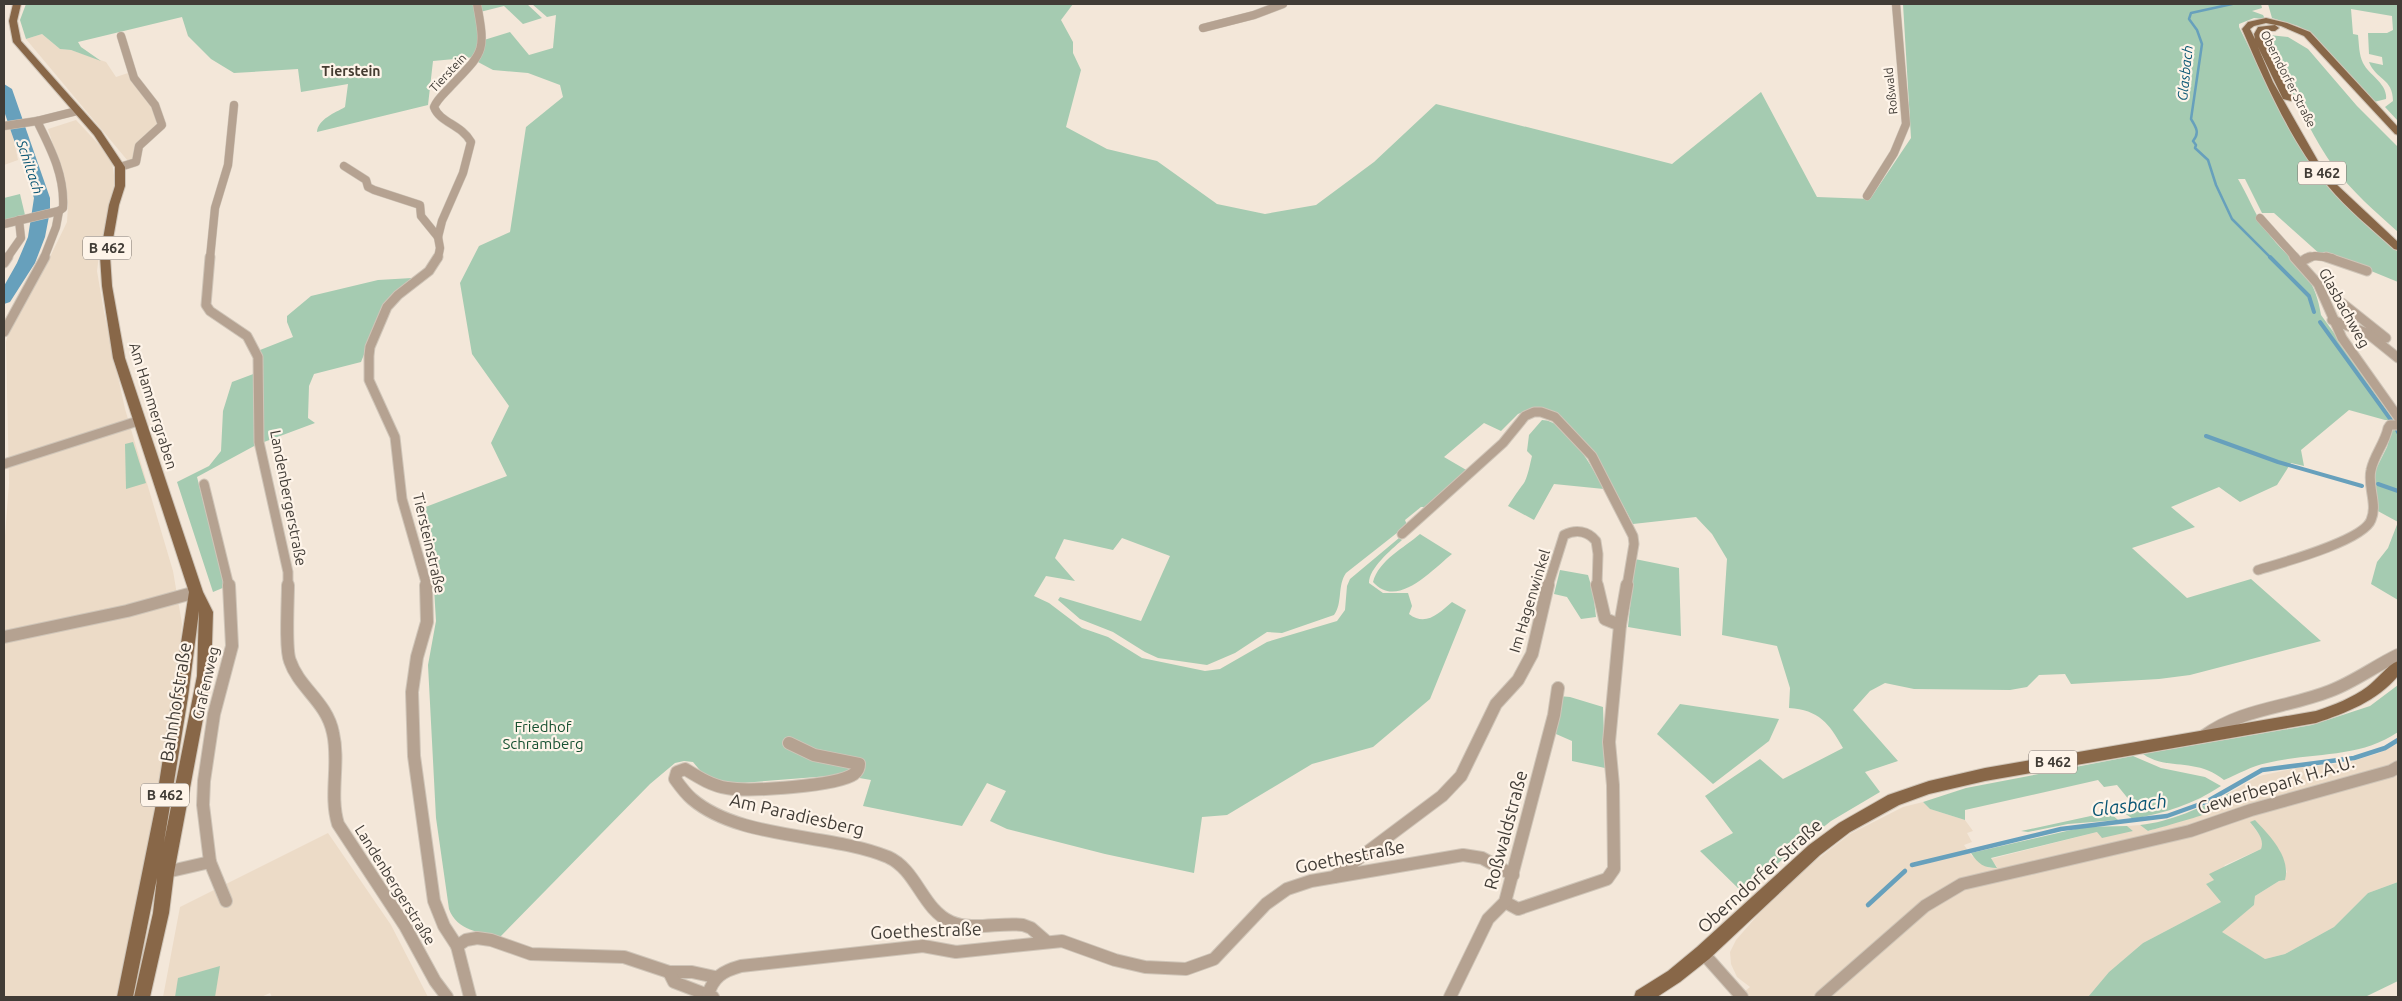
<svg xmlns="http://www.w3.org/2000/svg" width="2402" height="1001" viewBox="0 0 2402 1001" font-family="Ubuntu,sans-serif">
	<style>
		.built { fill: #ecdbc7 }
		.green { fill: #a5cbb1 }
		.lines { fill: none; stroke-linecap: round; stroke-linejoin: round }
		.stream-far2 { stroke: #67a0bc; stroke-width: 2.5 }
		.stream-far1 { stroke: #67a0bc; stroke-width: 4 }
		.stream { stroke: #67a0bc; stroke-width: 4.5 }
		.river { fill: #67a0bc; fill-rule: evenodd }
		.minor-far2-casing { stroke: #cfc5b8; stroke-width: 9 }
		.minor-far1-casing { stroke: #cfc5b8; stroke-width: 11 }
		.minor-casing { stroke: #cfc5b8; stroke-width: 14 }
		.primary-casing { stroke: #cfc5b8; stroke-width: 2 }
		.minor-far2 { stroke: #b5a291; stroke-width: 8 }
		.minor-far1 { stroke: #b5a291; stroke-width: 9 }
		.minor { stroke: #b5a291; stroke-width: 12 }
		.primary { fill: #886748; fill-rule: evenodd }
		.labels { text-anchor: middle; stroke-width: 4.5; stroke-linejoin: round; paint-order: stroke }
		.far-street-label { font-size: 12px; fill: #413c36; stroke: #fef4e9 }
		.far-neighbourhood-label { font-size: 14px; font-weight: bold; fill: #453c31; stroke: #fef4e9 }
		.far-water-label { font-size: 14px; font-style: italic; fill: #0a5674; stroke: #fef4e9 }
		.shield { fill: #fef4e9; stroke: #7a736c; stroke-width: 1 }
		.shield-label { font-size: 14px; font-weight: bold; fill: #413c36 }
		.street-label { font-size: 15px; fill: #413c36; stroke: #fef4e9 }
		.park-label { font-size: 15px; fill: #175131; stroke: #fef4e9 }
		.near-street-label { font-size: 18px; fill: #413c36; stroke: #fef4e9 }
		.near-water-label { font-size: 19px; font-style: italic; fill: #0a5674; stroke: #fef4e9 }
	</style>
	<rect width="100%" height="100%" fill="#f3e7d9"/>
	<g class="built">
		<path d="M42,34L60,49L71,50L106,62L116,77L128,73L155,107L159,125L138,144L135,159L128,161L26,39Z"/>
		<path d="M76,120L103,149L112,162L115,182L100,247L97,271L104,312L125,409L173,571L182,624L175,696L160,787L116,997H4V549L9,483L6,342L12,319L50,257L67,222L68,205L63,176L48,129Z"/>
		<path d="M4,123H10L18,160L4,165Z"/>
		<path d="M2398,743V882L2368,893L2334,927L2285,954L2265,959L2221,932L2254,905L2255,896L2279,881L2287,872L2279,849L2250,822L2261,837L2263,844L2261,849L2225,865L2215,880L2206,884L2221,902L2143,943L2109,972L2088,997H1738L1750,987L1737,977L1731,964L1730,952L1736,940L1783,886L1850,834L1903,807L1923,802L1930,809L1965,820L1973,831L1967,833L1972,842L1964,845L1972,856L1989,868L1997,867L1991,859L2097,832L2133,831L2127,826L2140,825L2148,831L2231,805L2229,793L2259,776L2296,768L2346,763L2379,753Z"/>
		<path d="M328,833L391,925L428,997H272L270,993L261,997H163L180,907Z"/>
	</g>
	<g class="green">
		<path d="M26,4H474L480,41L476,57L433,61L428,105L317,132C318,119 335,113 345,107L348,84L301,92L298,69L234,73L211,59L188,36L182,17L78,42L81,47L101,61L71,50L60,49L42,34L26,39L20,20Z"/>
		<path d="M489,4H527L542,18L523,24L504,6L480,12L481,5Z"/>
		<path d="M532,4H1073L1061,20L1073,42V53L1081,70L1066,127L1107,149L1157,161L1217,204L1265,214L1316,205L1374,162L1436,104L1672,164L1761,92L1817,197L1870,199L1911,138L1903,4H2261L2262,8L2252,11L2263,15L2265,19L2254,18L2239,24V27L2294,138L2316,172L2353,212L2398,252V282L2354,264L2321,255L2274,213H2262L2245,179H2238C2247,194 2254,212 2264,227C2287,262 2314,267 2321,315L2397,420H2385L2349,410L2301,450L2304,466L2291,463L2277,485L2240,502L2219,487L2171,507L2195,527L2132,548L2187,598L2251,579L2321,641L2190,675L2159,679L2071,684L2065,674L2039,675L2027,687L2010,690L1914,689L1885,683L1870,691L1853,710L1898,761L1865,772L1880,792L1831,821L1742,892L1700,851L1733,833L1705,796L1760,759L1783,779L1843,748C1829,723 1819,710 1789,708L1790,688L1777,646L1722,635L1727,559L1712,534L1696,517L1633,524L1595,453L1555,414L1530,409L1518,414L1501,431L1484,423L1444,457L1468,471L1429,507H1421L1405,520L1407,525L1346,573C1337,586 1343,603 1334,615L1282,633L1267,632L1235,653L1207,665L1158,658L1145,652L1113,632L1080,619L1058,600L1060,597L1141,621L1170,556L1122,538L1113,550L1064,539L1055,558L1075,581L1046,576L1034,596L1049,603L1082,628L1108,637L1142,658L1205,671L1220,669L1267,642L1337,621L1345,610L1347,586L1350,579L1399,538L1402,540C1391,550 1369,568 1369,583L1383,593H1408L1412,606L1409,614C1426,627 1439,613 1452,602L1466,610L1430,699L1373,747L1312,764L1227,815L1202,817L1194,873L1105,854L1007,829L990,821L1006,791L987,783L962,826L863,806L871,780L842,775L729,784L703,774L693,762L684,761L675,763L650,784L500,937C480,932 457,931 449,909L436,818L428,665L436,621L432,556L415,511L507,476L491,443L509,406L472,354L460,283L479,246L510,232L526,127L563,97L560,85L528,73L493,70L478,62L484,40L510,32L529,55L553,48L556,15L547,17Z"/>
		<path d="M2268,4H2398V121L2385,107L2393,101C2393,78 2376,80 2369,62L2383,65L2382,57L2369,54L2368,33H2387L2393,30L2392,16L2351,9L2353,34L2358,35C2359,44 2359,55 2363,63C2369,75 2388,84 2386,99L2374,102L2313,34L2298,26L2272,18Z"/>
		<path d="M2269,35L2288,37L2308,49L2357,106L2398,147V232C2376,212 2351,191 2333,166C2306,128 2288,81 2268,39Z"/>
		<path d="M20,194L25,215L4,220V198Z"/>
		<path d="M412,278L381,312L361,362L314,374L309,386L308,418L315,423L256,445L197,477L225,587L213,592L177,482L209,466L221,451L223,411L232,382L259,372L260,350L293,337L287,322V316L311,296L378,280Z"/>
		<path d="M1542,420C1567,420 1594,470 1604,489L1554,484L1534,520L1508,506C1513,498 1518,491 1524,483C1528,476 1530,464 1532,456L1527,451L1529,435Z"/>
		<path d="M2398,429V600L2371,584L2377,562L2388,548L2398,522L2376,510L2373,475L2387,447L2392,430Z"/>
		<path d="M133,442L146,483L126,489L125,444Z"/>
		<path d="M1420,534L1452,554C1433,569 1397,610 1373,582C1379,560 1404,548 1420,534Z"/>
		<path d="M1635,559L1679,568L1681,636L1628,627Z"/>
		<path d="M1560,570L1588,575L1593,592L1596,617L1581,619L1567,597L1554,594Z"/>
		<path d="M2398,685V732C2359,759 2311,752 2267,763C2252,766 2238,774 2224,780C2196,757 2167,771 2143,754L2312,725L2370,706Z"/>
		<path d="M1559,696L1570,697L1603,707L1605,768L1572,761V741L1556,734Z"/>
		<path d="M1680,704L1779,719L1769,741L1713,784L1657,734Z"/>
		<path d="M2133,756L2161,768L2205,777L2221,786C2194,804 2165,813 2133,819L2120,810L2134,806L2117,785L2104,787L2098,780L1965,810V820L1930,809L1923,802L1966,788Z"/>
		<path d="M2229,793L2233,801C2227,810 2162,827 2148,831L2140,825C2170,822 2203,807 2229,793Z"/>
		<path d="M2109,812L2118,820L2068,824L2028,832L2021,831Z"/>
		<path d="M2255,820C2270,836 2291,857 2285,880L2279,881L2255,896L2254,905L2222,932L2265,959L2285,954L2334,927L2368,893L2398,882V981L2365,997H2088L2109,972L2143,943L2221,902L2206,884L2214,880L2209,874L2261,849C2265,839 2256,830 2250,822Z"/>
		<path d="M2127,826L2133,831L2102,838L2097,832L1991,858L1997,868C1984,868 1978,864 1971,853L2084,827Z"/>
		<path d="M220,966L215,997H175L178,978Z"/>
	</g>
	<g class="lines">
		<path class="stream-far2" d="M2232,4L2191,13L2189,19L2197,30L2202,44L2191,119C2196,127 2200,133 2193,141L2196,145L2195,148L2208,160L2216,185L2232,219L2271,258"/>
		<g class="stream-far1">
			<path d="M2270,257L2309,296L2314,312"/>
			<path d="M2320,322L2391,420"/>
			<path d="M2397,430L2398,432"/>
			<path d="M2206,436L2278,462L2362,486"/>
			<path d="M2378,484L2398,491"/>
		</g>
		<g class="stream">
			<path d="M1912,865L2061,829L2167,816L2206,802L2262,770L2354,758L2385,748L2398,740"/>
			<path d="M1868,905L1905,871"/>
		</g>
		<path class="river" d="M4,84L12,89L50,198V211L45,237L35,263L10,302L4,304V286L17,263L28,237L34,198L4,111Z"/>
		<defs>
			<g id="minor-far2">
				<path d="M1203,28L1254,15L1283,4"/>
				<path d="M37,121C51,149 65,176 63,208L59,211L56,227L44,258"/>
				<path d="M4,126L37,121L77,111"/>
				<path d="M344,166L366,180L368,187L374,190L420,205L421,216L438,237"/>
				<path d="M120,167L136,162L139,146L162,125L155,105L134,78L121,36"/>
				<path d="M1867,196L1894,153L1906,124L1896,4"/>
				<path d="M2260,218L2296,258"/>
				<path d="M4,224L59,211"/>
				<path d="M7,258L21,238L19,220"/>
				<path d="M210,258L215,208L228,165L234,105"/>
				<path d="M438,258L440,248L438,237L442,221L463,173L471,142C461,124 440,123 434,107C438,98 445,93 451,86C484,51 486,53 477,4"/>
				<path d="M2306,258L2315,256L2332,258"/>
			</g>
			<g id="minor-far1">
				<path d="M210,257L206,305L210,311L247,336L258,357L259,442L288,572V586"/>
				<path d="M2294,257L2318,284L2342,338L2398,417"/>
				<path d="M2326,257L2367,271"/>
				<path d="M2300,262L2310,257"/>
				<path d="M4,263L8,257"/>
				<path d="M2342,303L2386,338"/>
				<path d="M2332,320L2367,333L2398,358"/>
				<path d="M4,332L45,257"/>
				<path d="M4,464L138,421"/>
				<path d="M204,484L229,586"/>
				<path d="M1402,534L1503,443L1525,416L1534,412H1541L1555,417L1592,456L1633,536L1634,544L1627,586"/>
				<path d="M2258,570C2281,563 2363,541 2371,520C2378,504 2367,486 2371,470C2374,455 2385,443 2388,428L2390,425H2398"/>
				<path d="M427,586L402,499L395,437L369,380V356L370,347L387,307L398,295L429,271L438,257"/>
				<path d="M1548,586L1564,535C1576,529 1588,531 1596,541L1598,554L1597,586"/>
			</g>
			<g id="minor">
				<path d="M288,585C288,601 285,649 290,661C299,688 327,702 333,733C340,763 329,795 338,824L405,926L435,981L447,997"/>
				<path d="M426,585L427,622L417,657L412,692L414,756L434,901L444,926L457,946L470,997"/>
				<path d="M1620,625L1627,585"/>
				<path d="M4,637L127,611L196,592"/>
				<path d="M2204,736C2242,708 2287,708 2330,691C2354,682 2375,666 2398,655"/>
				<path d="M789,743L814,755L859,764C859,768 858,771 854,774C837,786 750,792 727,788C712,786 698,777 685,769L677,772L675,779C680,786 686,794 692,799C740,840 830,833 888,857C917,870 922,909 951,922C972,931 1000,922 1023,925L1031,928L1046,941"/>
				<path d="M210,862L203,805L204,781L214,714L232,646L229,585"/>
				<path d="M162,873L210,862L226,901"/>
				<path d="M1334,877L1442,796L1461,776L1496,704L1518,680L1532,654L1548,585"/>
				<path d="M1505,902L1518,909L1607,879L1614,869L1613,785L1609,742L1620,625L1605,619L1597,585"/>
				<path d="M457,946L466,940L477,938L491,940L531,954L624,957L669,972H692L715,977"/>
				<path d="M1703,953L1742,997"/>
				<path d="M669,972L674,982L708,995"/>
				<path d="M713,997L708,995C713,977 723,971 741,966L923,946L956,952L1062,941L1115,960L1145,967L1186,969L1214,959L1266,904L1287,889L1311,881L1463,855L1482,858L1513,875"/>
				<path d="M1450,997L1488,919L1505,902L1554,715L1558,688"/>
				<path d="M1821,997L1925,906L1962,884L2190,831L2251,810L2391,771L2398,767"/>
			</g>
			<g id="primary">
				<path d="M13,4H21L17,21L21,41L101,131L125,167V186L119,205L110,256L112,286L125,358L203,592L213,612L211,676L174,873L169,913L150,997H134L153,913L157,878L133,997H117L155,809L189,592L113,358L102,286L100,256L109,205L115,186V167L94,135L13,42L9,21ZM199,611L197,676L164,842L188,697Z"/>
				<path d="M2266,18L2287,23L2310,32L2398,127V135L2395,134L2304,36L2281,26L2266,23L2254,26L2250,29L2255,39L2254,34L2258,27L2275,25L2279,28L2275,31H2264L2262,34L2263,40L2293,99L2291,101L2283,99L2258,47L2273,82L2318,161L2335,183L2398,242V250L2394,249C2372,229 2347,209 2328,186C2292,144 2264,80 2242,29L2248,22Z"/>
				<path d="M2398,661V676C2377,701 2346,713 2316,723L1985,781L1929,794L1899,805L1850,832L1820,855L1709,959L1680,982L1657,997H1634L1636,991L1668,971L1697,947L1809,845L1839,823L1888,795L1929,781L1985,768L2316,711C2334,705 2352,698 2367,687C2377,680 2387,665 2398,661Z"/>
			</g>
		</defs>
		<use href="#minor-far2" class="minor-far2-casing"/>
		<use href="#minor-far1" class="minor-far1-casing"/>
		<use href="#minor" class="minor-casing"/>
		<use href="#primary" class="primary-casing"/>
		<use href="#minor-far2" class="minor-far2"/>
		<use href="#minor-far1" class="minor-far1"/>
		<use href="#minor" class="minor"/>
		<use href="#primary" class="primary"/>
	</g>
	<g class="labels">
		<g class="far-street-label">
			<text transform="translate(448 73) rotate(-47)" y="4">Tierstein</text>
			<text transform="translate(2288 79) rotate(63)" y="4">Oberndorfer Straße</text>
			<text transform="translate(1891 91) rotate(-96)" y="4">Roßwald</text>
		</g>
		<g class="far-neighbourhood-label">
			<text x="351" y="76">Tierstein</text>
		</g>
		<g class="far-water-label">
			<text transform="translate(2185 73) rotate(-84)" y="5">Glasbach</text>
			<text transform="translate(30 167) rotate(71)" y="5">Schiltach</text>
		</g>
		<g class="shield">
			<rect x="2298" y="161.5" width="48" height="23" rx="4"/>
			<rect x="83" y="236.5" width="48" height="23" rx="4"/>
			<rect x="2029" y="750.5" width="48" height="23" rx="4"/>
			<rect x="141" y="783.5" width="48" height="23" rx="4"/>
		</g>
		<g class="shield-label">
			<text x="2322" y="178">B 462</text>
			<text x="107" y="253">B 462</text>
			<text x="2053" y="767">B 462</text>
			<text x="165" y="800">B 462</text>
		</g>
		<g class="street-label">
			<text transform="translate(2344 308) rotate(61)" y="5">Glasbachweg</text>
			<text transform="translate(153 406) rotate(73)" y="5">Am Hammergraben</text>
			<text transform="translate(288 498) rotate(79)" y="5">Landenbergerstraße</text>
			<text transform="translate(429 543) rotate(77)" y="5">Tiersteinstraße</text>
			<text transform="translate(1530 601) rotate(-73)" y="5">Im Hagenwinkel</text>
			<text transform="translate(206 683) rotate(-77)" y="5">Grafenweg</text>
			<text transform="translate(395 885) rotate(58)" y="5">Landenbergerstraße</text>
		</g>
		<g class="park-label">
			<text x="543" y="732">Friedhof<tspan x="543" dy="17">Schramberg</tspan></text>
		</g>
		<g class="near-street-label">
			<text transform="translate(176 702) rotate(-81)" y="6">Bahnhofstraße</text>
			<text transform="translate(2276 785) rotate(-17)" y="6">Gewerbepark H.A.U.</text>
			<text transform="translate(797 815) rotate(13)" y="6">Am Paradiesberg</text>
			<text transform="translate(1506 830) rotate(-75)" y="6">Roßwaldstraße</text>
			<text transform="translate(1350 857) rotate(-11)" y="6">Goethestraße</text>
			<text transform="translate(1760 876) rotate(-42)" y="6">Oberndorfer Straße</text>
			<text transform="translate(926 931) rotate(-2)" y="6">Goethestraße</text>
		</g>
		<g class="near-water-label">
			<text transform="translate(2129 805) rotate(-7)" y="7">Glasbach</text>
		</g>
	</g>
	<rect width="2402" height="1001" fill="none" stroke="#413c36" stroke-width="10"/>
</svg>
